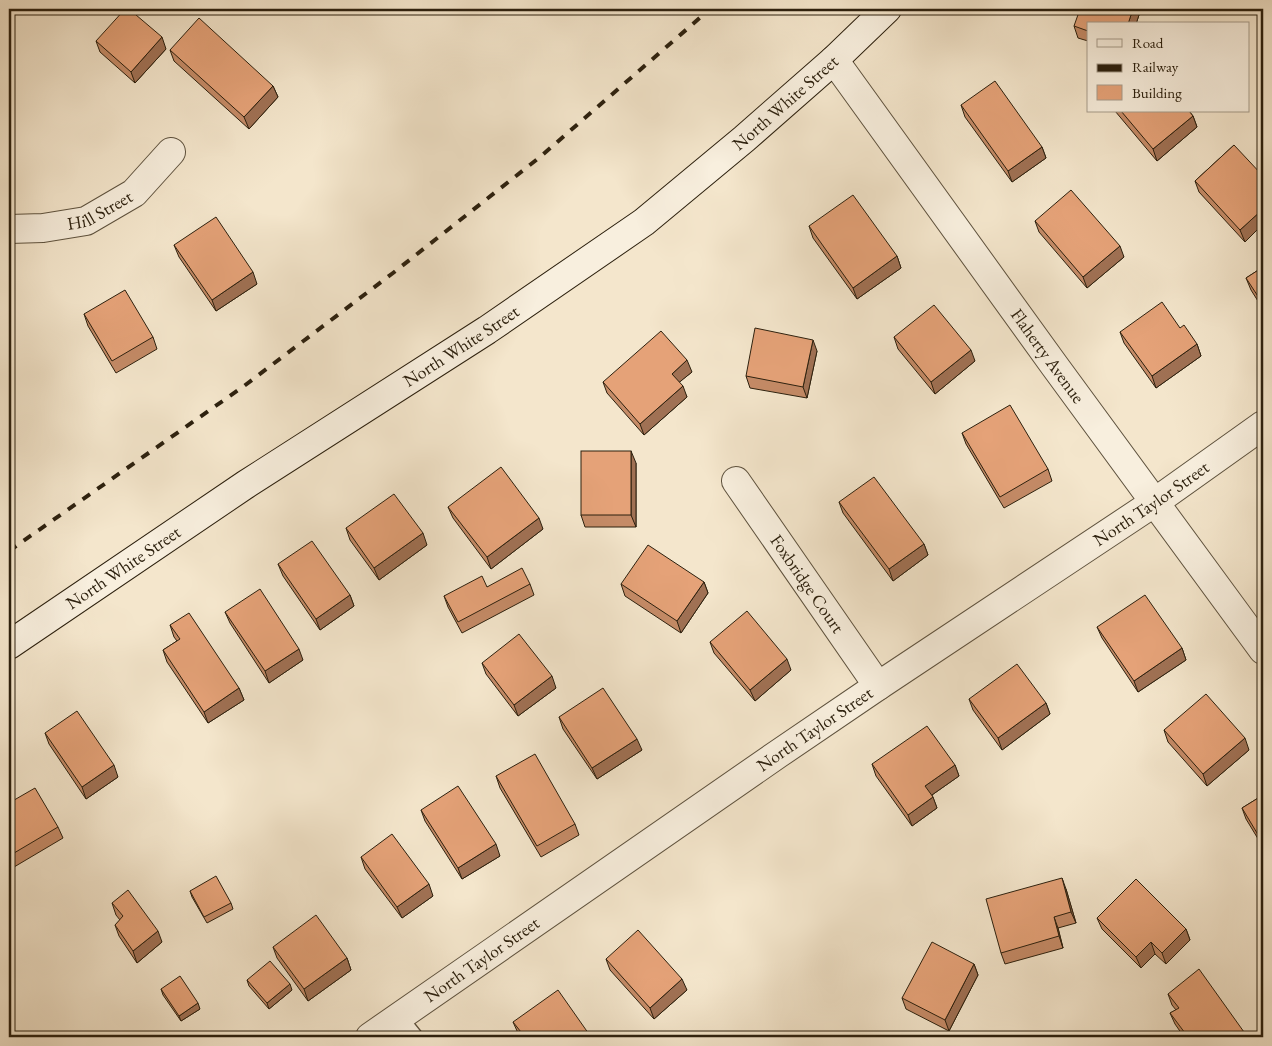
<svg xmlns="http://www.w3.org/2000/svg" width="1272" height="1046" viewBox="0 0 1272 1046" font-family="'EB Garamond',serif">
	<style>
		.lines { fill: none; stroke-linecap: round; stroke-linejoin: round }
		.service-casing { stroke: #5e523e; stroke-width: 18 }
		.minor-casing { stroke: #5e523e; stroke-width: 30 }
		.secondary-casing { stroke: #2c200e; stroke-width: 30 }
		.service { stroke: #f8efde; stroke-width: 15 }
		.minor { stroke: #f8efde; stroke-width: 28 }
		.secondary { stroke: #f8efde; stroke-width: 28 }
		.rail { stroke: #2c200e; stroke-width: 4; stroke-dasharray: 9 9; stroke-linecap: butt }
		.wall { fill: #c58b67; stroke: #2c200e }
		.shaded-wall { fill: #a07154; stroke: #2c200e }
		.building { fill: #e5a278; stroke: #2c200e }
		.labels { text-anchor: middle; stroke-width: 4.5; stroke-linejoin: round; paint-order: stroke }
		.street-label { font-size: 18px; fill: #2c200e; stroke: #f8efde }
	</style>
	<rect width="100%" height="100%" fill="#f4e6cc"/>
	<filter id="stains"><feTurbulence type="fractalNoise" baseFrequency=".004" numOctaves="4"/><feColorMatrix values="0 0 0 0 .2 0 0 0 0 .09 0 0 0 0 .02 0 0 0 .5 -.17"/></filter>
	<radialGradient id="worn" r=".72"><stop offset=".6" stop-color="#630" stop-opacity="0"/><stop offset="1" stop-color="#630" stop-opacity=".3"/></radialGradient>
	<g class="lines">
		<defs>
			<path id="service" d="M399,1017L415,1037"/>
			<g id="minor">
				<path id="s1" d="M834,60L1054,365L1263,650"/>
				<path id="s2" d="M9,229L43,228L86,221L134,193L171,152"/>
				<path id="s3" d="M736,481L878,686"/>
				<path id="s4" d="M370,1037L778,754L878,686L1155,502L1263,425"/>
			</g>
			<g id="secondary">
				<path id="s5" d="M9,645L245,485L487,330L644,222L744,139L834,60L887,9"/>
			</g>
		</defs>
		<use href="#service" class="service-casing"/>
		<use href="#minor" class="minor-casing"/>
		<use href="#secondary" class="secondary-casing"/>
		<use href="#service" class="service"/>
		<use href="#minor" class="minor"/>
		<use href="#secondary" class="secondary"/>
		<path class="rail" d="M9,551L244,386L393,273L540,157L710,9"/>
	</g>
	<g class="wall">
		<path d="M1141,9L1136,24H1088V41L1078,38L1074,26Z"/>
		<path d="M96,41L166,49L135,83L100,52Z"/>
		<path d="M170,50L273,86L278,97L249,129L174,61Z"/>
		<path d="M961,105L1042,147L1046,158L1012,182L965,117Z"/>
		<path d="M1115,111H1189L1193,116L1197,127L1157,161Z"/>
		<path d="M1234,145L1245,242L1199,192L1195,181Z"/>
		<path d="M1035,221L1124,257L1087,288L1039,232Z"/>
		<path d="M809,226L897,256L901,268L857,299L813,238Z"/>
		<path d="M174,245L257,284L216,311L179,257Z"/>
		<path d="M1263,267V309L1251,290L1246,278Z"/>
		<path d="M84,314L153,337L157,349L116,373L88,326Z"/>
		<path d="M1180,328L1197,344L1201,356L1156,388L1124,343L1120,332Z"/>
		<path d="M894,337L975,361L935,394L898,349Z"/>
		<path d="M817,351L807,398L750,388L746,376Z"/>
		<path d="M692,372L679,382L687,397L644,435L607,393L603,382Z"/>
		<path d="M962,433L1048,469L1052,481L1004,508L966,444Z"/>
		<path d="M636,463V527H585L581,515Z"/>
		<path d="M839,502L924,544L928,555L893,581L843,513Z"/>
		<path d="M448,507L543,529L491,569L453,518Z"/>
		<path d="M1263,515V532L1258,519Z"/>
		<path d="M346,528L427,545L379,580L350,540Z"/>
		<path d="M278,564L350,595L354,606L320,630L283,576Z"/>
		<path d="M704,582L708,593L681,633L625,596L621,584Z"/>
		<path d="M530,584L534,595L462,633L448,607L444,596L487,587Z"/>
		<path d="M225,612L303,660L269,683L230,623Z"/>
		<path d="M170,625L239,688L244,700L208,723L167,662L163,650L177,641L174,637Z"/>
		<path d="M1097,627L1182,648L1186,660L1138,692L1102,638Z"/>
		<path d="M710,642L791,670L755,701L714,653Z"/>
		<path d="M482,663L556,688L518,716L486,674Z"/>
		<path d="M969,699L1046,703L1050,714L1002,750L973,710Z"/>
		<path d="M559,717L642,750L597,779L563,729Z"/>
		<path d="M1164,730L1249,750L1207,786L1168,742Z"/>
		<path d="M45,733L118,777L86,799L49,744Z"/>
		<path d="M872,764L955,765L959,776L932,795L937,808L912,826L876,776Z"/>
		<path d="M496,776L575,824L579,835L541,857L500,788Z"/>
		<path d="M1263,795V847L1246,819L1242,808Z"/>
		<path d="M9,803L58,827L63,838L9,870Z"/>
		<path d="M421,810L500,856L462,879L425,821Z"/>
		<path d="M361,857L433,896L402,918L365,869Z"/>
		<path d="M1066,889L1076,923L1058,928L1063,948L1005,964L1001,953Z"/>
		<path d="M190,891L231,903L233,909L207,923L192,897Z"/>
		<path d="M112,903L162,942L137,963L119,936L115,925L120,920L116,915Z"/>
		<path d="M1097,918L1186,929L1190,940L1166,964L1155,954L1141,968L1102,929Z"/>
		<path d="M273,947L347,958L351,970L308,1001L277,958Z"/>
		<path d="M606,959L687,990L654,1019L610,970Z"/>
		<path d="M974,964L978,975L949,1031L906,1009L902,998Z"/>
		<path d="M247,980L292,990L269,1009L249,986Z"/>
		<path d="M161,989L200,1009L181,1021L163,995Z"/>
		<path d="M1168,994L1244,1032L1246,1037H1184L1175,1024L1170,1013L1176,1010L1172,1005Z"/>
		<path d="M513,1022L591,1037H521L518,1033Z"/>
	</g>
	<g class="shaded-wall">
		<path d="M1133,9H1141L1136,24H1128Z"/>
		<path d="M162,37L166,49L135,83L131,72Z"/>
		<path d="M273,86L278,97L249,129L244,117Z"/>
		<path d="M1193,116L1197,127L1157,161L1153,149Z"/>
		<path d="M1042,147L1046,158L1012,182L1008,171Z"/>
		<path d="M1263,209V224L1245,242L1240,230Z"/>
		<path d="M1120,246L1124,257L1087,288L1083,277Z"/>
		<path d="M897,256L901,268L857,299L853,288Z"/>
		<path d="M253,272L257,284L216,311L212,300Z"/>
		<path d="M813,340L817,351L807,398L803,387Z"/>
		<path d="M1197,344L1201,356L1156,388L1152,376Z"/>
		<path d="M971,350L975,361L935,394L931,382Z"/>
		<path d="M687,360L692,372L676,385L672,374Z"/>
		<path d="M683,386L687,397L644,435L640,424Z"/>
		<path d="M631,451L636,463V527L631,515Z"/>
		<path d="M539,518L543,529L491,569L487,557Z"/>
		<path d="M423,533L427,545L379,580L374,568Z"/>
		<path d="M924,544L928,555L893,581L889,569Z"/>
		<path d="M704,582L708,593L681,633L677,621Z"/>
		<path d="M350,595L354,606L320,630L316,619Z"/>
		<path d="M1182,648L1186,660L1138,692L1134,681Z"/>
		<path d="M299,649L303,660L269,683L265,671Z"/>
		<path d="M787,659L791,670L755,701L750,690Z"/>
		<path d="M552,676L556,688L518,716L514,705Z"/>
		<path d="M239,688L244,700L208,723L204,712Z"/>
		<path d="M1046,703L1050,714L1002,750L998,738Z"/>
		<path d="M1245,738L1249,750L1207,786L1203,774Z"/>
		<path d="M637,739L642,750L597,779L592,768Z"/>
		<path d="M114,765L118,777L86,799L82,787Z"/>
		<path d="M955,765L959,776L929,797L925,786Z"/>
		<path d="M933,797L937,808L912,826L908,815Z"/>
		<path d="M496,844L500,856L462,879L458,868Z"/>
		<path d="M1062,878L1066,889L1076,923L1071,912Z"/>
		<path d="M429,884L433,896L402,918L397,907Z"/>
		<path d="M1054,917L1058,928L1063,948L1059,936Z"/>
		<path d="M1186,929L1190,940L1166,964L1162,953Z"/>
		<path d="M158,931L162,942L137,963L133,951Z"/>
		<path d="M1151,942L1155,954L1141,968L1136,957Z"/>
		<path d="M347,958L351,970L308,1001L304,989Z"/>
		<path d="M974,964L978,975L949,1031L945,1020Z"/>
		<path d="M682,979L687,990L654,1019L650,1008Z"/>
		<path d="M290,984L292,990L269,1009L267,1003Z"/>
		<path d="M198,1003L200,1009L181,1021L179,1016Z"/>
		<path d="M1244,1032L1246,1037H1236Z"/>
	</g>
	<g class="building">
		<path d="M125,9H129L162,37L131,72L96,41Z"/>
		<path d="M1080,9H1133L1128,24H1088V31L1074,26Z"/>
		<path d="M199,18L273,86L244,117L170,50Z"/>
		<path d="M995,81L1042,147L1008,171L961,105Z"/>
		<path d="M1121,111H1189L1193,116L1153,149Z"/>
		<path d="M1234,145L1263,176V209L1240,230L1195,181Z"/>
		<path d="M1071,190L1120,246L1083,277L1035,221Z"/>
		<path d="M853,195L897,256L853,288L809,226Z"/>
		<path d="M216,217L253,272L212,300L174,245Z"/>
		<path d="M1263,267V304L1246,278Z"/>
		<path d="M125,290L153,337L112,361L84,314Z"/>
		<path d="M1162,302L1180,328L1184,325L1197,344L1152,376L1120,332Z"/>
		<path d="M934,305L971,350L931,382L894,337Z"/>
		<path d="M755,328L813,340L803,387L746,376Z"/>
		<path d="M661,331L687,360L672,374L683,386L640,424L603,382Z"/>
		<path d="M1010,405L1048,469L1000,497L962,433Z"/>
		<rect x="581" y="451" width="50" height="64"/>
		<path d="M501,467L539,518L487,557L448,507Z"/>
		<path d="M874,477L924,544L889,569L839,502Z"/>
		<path d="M394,494L423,533L374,568L346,528Z"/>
		<path d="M1263,515V526L1258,519Z"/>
		<path d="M312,541L350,595L316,619L278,564Z"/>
		<path d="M648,545L704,582L677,621L621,584Z"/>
		<path d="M522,568L530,584L458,622L444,596L482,576L487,587Z"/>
		<path d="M260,589L299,649L265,671L225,612Z"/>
		<path d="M1145,595L1182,648L1134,681L1097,627Z"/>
		<path d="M747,611L787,659L750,690L710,642Z"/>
		<path d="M189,613L239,688L204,712L163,650L180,639L170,625Z"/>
		<path d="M519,634L552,676L514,705L482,663Z"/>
		<path d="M1017,664L1046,703L998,738L969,699Z"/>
		<path d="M603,688L637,739L592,768L559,717Z"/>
		<path d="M1206,694L1245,738L1203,774L1164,730Z"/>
		<path d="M77,711L114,765L82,787L45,733Z"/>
		<path d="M927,726L955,765L925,786L933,797L908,815L872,764Z"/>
		<path d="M535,754L575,824L537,846L496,776Z"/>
		<path d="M458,786L496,844L458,868L421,810Z"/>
		<path d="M35,788L58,827L9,856V803Z"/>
		<path d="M1263,795V843L1242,808Z"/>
		<path d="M392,834L429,884L397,907L361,857Z"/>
		<path d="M216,876L231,903L204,917L190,891Z"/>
		<path d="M1062,878L1071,912L1054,917L1059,936L1001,953L986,899Z"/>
		<path d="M1136,879L1186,929L1162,953L1151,942L1136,957L1097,918Z"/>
		<path d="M128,890L158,931L133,951L115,925L123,916L112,903Z"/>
		<path d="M316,915L347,958L304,989L273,947Z"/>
		<path d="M638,930L682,979L650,1008L606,959Z"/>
		<path d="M932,942L974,964L945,1020L902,998Z"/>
		<path d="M270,961L290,984L267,1003L247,980Z"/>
		<path d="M1199,969L1244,1032L1236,1037H1188L1170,1013L1179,1008L1168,994Z"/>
		<path d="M180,976L198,1003L179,1016L161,989Z"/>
		<path d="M558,990L591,1037H525L513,1022Z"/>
	</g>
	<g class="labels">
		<g class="street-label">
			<text dy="6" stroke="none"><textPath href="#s5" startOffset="948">North White Street</textPath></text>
			<text dy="6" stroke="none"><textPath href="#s2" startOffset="94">Hill Street</textPath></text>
			<text dy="6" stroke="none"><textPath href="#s5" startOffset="542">North White Street</textPath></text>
			<text dy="6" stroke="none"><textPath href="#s1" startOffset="365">Flaherty Avenue</textPath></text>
			<text dy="6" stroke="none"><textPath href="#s4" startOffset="946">North Taylor Street</textPath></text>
			<text dy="6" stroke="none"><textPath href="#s5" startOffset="138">North White Street</textPath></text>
			<text dy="6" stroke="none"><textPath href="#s3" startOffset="125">Foxbridge Court</textPath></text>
			<text dy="6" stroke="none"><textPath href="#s4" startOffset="541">North Taylor Street</textPath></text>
			<text dy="6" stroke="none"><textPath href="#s4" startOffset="136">North Taylor Street</textPath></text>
		</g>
	</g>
	<rect width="1272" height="1046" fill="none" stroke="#f4e6cc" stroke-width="30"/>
	<rect x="10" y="10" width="1252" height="1026" fill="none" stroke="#2c200e" stroke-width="2.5"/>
	<rect x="15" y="15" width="1242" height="1016" fill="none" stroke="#2c200e"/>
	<rect x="1087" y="22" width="162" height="90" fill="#f8efde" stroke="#a69c8b"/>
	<rect x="1097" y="39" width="25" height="8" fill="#f8efde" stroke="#a69c8b"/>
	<text x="1132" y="48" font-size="15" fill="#2c200e">Road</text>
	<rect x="1097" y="64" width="25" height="8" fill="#2c200e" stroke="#a69c8b"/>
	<text x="1132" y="72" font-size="15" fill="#2c200e">Railway</text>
	<rect x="1097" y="85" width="25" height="15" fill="#e5a278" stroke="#a69c8b"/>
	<text x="1132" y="98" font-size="15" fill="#2c200e">Building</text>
	<rect width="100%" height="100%" filter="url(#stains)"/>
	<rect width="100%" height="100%" fill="url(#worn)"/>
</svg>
